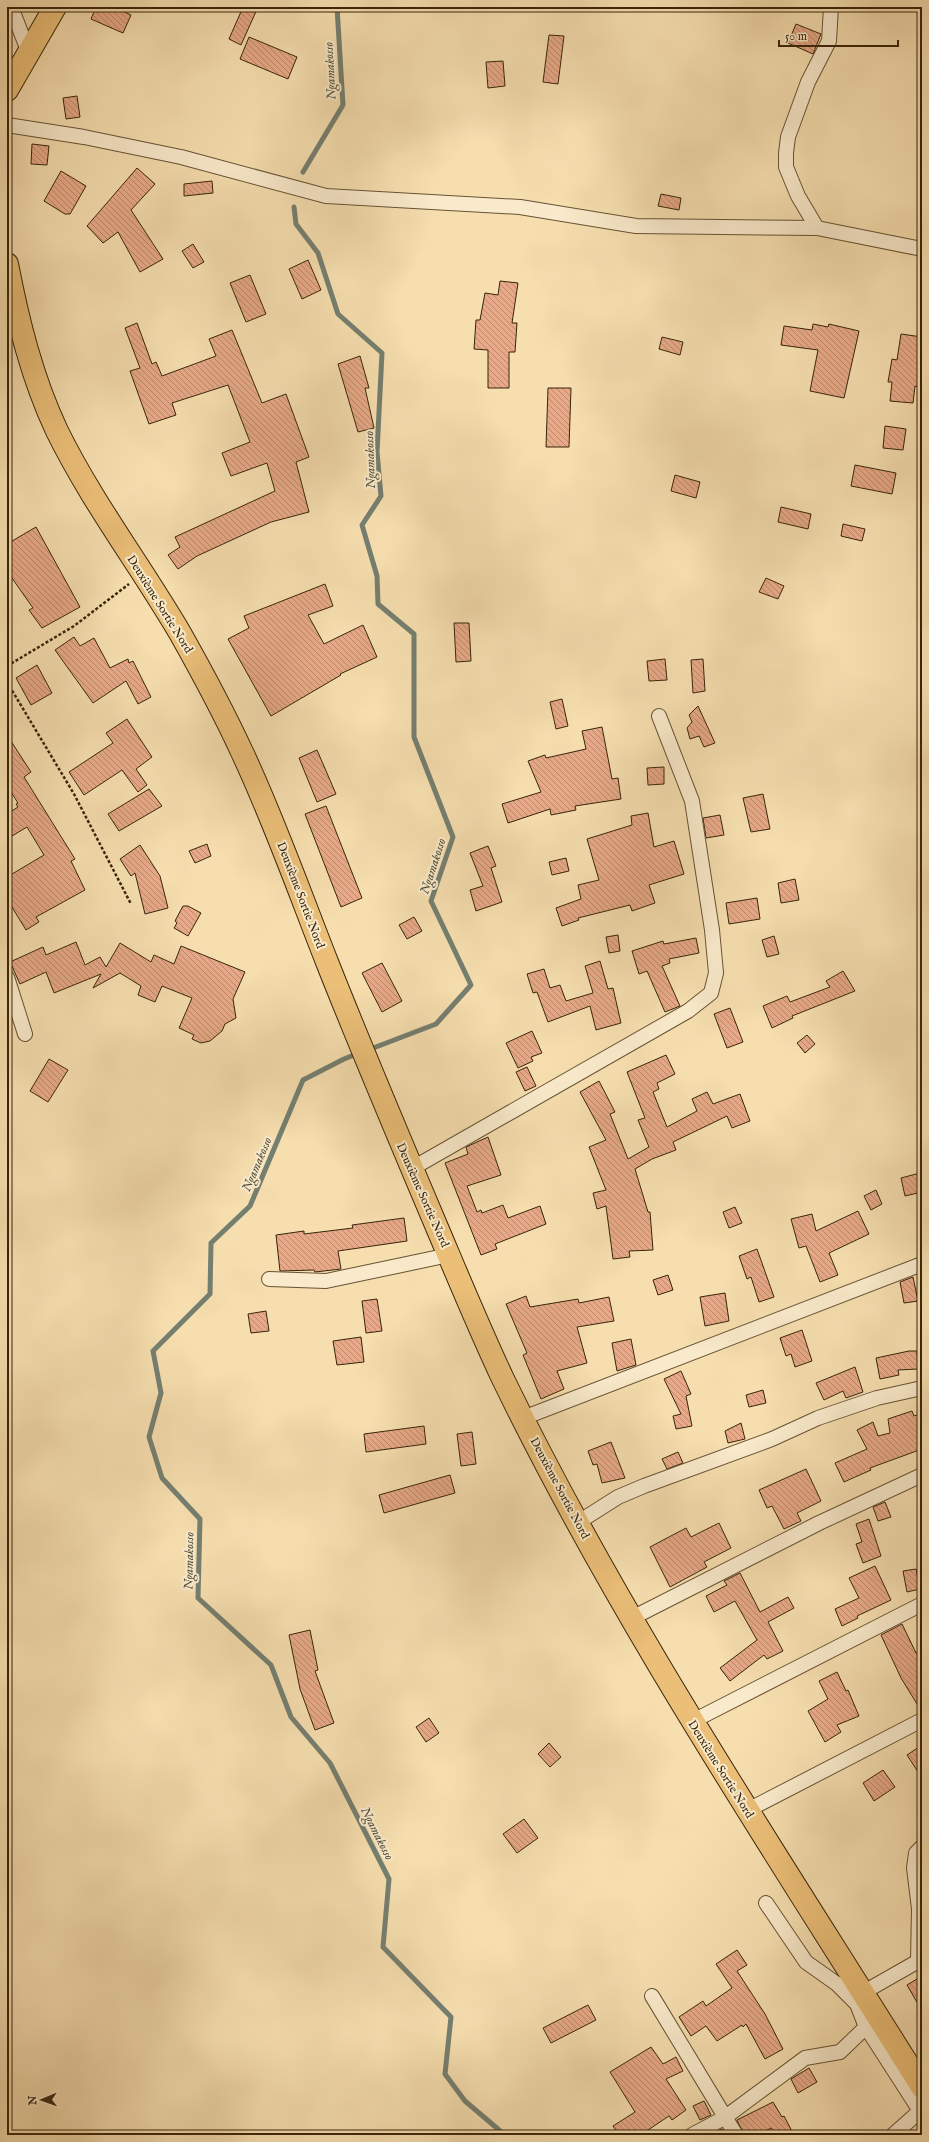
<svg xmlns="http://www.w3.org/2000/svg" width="929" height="2142" viewBox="0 0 929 2142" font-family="'IM FELL English',serif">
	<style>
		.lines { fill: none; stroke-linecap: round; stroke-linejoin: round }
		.stream { stroke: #757f70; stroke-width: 5 }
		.building { fill: url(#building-back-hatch); stroke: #38250b }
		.minor-casing { stroke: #685334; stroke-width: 16 }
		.primary-casing { stroke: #38250b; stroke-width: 24 }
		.path { stroke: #38250b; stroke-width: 2.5; stroke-dasharray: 3 2; stroke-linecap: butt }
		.minor { stroke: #f9eacb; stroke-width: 14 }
		.primary { stroke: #ebbf78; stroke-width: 22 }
		.labels { text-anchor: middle; stroke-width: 4; stroke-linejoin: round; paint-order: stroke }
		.street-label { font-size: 12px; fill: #38250b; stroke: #f9eacb }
		.water-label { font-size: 13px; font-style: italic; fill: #57523d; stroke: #f9eacb }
	</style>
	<defs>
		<pattern id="building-back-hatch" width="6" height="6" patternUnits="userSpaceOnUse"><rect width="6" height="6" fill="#e7a987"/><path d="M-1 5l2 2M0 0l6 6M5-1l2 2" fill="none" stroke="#bc896d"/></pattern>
	</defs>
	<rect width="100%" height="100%" fill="#f6deaf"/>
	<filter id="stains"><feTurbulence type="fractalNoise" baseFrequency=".005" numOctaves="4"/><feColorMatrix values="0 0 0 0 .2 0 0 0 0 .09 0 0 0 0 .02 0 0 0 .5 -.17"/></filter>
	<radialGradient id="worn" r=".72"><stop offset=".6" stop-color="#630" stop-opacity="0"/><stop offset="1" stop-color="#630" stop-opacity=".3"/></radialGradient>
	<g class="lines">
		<g class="stream">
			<path d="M303,172L343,105L337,7"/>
			<path d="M294,207L296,224L318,253L338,314L382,353L377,452L381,496L362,525L377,576L378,604L414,634V737L453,837L431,901L471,985L436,1024L368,1050"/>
			<path d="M359,1053L344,1059L303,1080L250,1206L211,1243L210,1294L153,1351L161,1393L149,1437L162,1478L200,1519L198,1598L271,1665L291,1717L330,1763L389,1879L383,1947L451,2017L445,2074L465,2101L505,2135"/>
		</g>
	</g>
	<g class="building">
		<path d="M96,7H114L131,15L123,33L91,19Z"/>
		<path d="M243,7H258L241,45L229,39Z"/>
		<path d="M796,24L821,34L813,54L788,43Z"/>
		<path d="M549,35L564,36L558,84L543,82Z"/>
		<path d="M249,37L297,57L288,79L240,59Z"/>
		<path d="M503,61L505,86L488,88L486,62Z"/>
		<path d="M77,96L80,117L66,119L63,98Z"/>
		<path d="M32,144L49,146L47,165L31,164Z"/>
		<path d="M137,168L155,184L131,210L163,259L140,272L118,232L103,243L87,226Z"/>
		<path d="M61,171L86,186L70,214H65L44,201Z"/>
		<path d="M212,181L213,193L184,196V184Z"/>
		<path d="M661,194L681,198L679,210L658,206Z"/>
		<path d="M193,244L204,262L193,268L182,251Z"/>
		<path d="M308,260L321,290L302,299L289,269Z"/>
		<path d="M250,275L266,314L246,322L230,283Z"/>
		<path d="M500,281L518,283L512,323H517L515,352H509V388H488V350L474,349L476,320H480L485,293L498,295Z"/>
		<path d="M137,323L152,364L156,362L162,376L216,356L209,339L232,330L262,403L286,394L309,457L296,462L309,512L271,522L197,556L178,569L168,555L180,547L175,537L275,491L267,463L231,476L222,453L250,442L228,385L172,403L176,415L149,424L130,371L140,368L125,328Z"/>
		<path d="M813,324L828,327L829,324L859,331L844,398L810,391L818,350L781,345L784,326L812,330Z"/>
		<path d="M901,334L922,337V388L915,386L913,403L890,401L892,382H888L892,359L897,360Z"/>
		<path d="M662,337L683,342L680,355L659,349Z"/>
		<path d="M360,356L369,388H365L374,428L358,432L338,364Z"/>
		<path d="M548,388H571L569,447H546Z"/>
		<path d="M885,426L906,429L903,450L883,448Z"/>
		<path d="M855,465L896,473L892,494L851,486Z"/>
		<path d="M675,475L700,482L696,498L671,491Z"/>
		<path d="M781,507L811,514L808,529L778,522Z"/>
		<path d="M843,524L865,529L862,541L841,536Z"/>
		<path d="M36,527L80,607L42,628L29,610L33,608L7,571V544Z"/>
		<path d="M766,578L784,586L778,599L759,592Z"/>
		<path d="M325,584L333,606L308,615L324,644L363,625L377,657L340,674L341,675L271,716L228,639L249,628L244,616Z"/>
		<path d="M454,623H469L471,661L456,662Z"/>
		<path d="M74,637L80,646L94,638L110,668L128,659L129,663L133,661L151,697L138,704L126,681L93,703L55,650Z"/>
		<path d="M665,659L667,680L649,681L647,661Z"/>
		<path d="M703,659L705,691L693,693L691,660Z"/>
		<path d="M37,665L52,693L31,705L16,678Z"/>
		<path d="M562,699L568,726L556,729L550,702Z"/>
		<path d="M698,706L715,743L704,747L699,736L690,739L687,728L692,722L689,715Z"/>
		<path d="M127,719L152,757L136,769L147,785L138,792L122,770L84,795L69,772L113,743L106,733Z"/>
		<path d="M602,727L612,779L618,778L621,799L575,806L576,810L551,815L550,809L508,823L502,804L541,792L528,761L545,755L546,758L586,749L582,731Z"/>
		<path d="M7,735L31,772L24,777L75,859L71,861L85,890L36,917L39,922L26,930L7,899V877L44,855L27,827L7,839V814L18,807L16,804L18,803L7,786Z"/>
		<path d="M317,750L336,794L317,802L299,758Z"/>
		<path d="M664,767V784L648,785L647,768Z"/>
		<path d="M149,789L162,806L119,831L108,814Z"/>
		<path d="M763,794L770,829L751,832L743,798Z"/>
		<path d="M326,806L362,898L341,907L305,814Z"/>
		<path d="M648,813L654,847L674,841L684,874L649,885L655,903L632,911L630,905L578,918L579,920L562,926L556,908L581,899L578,885L599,880L587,839L632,825L631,816Z"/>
		<path d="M720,815L724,835L706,838L703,818Z"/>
		<path d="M207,844L211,856L195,863L189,851Z"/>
		<path d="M140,845L160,876L168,908L145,914L135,873L131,876L120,859Z"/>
		<path d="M488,846L496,866L491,868L502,902L476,911L470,890L483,886L470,853Z"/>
		<path d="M566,858L569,871L552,875L549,862Z"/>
		<path d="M795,879L799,900L781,903L778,883Z"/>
		<path d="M757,898L760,919L729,924L726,903Z"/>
		<path d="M183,906H188L201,913L188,936L174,928L177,923L175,921Z"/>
		<path d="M414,917L422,931L407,939L399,925Z"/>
		<path d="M618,935L620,951L609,953L606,937Z"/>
		<path d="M774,936L779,954L767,957L762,940Z"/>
		<path d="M696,938L699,953L669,959L670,963L662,966L680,1006L665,1012L647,971L639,974L632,951L663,941L664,944Z"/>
		<path d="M76,942L85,965L100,957L106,967L120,943L151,962L154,955L174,964L181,946L245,972L233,999L236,1018L225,1024L222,1031L210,1041L201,1043L192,1039L194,1035L179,1028L192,998L162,986L155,1002L138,995L141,986L120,973L93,988L101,974L54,993L46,972L20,984L10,962L43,947L46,955Z"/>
		<path d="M600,961L608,989L613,988L621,1023L596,1030L590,1006L548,1022L537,992L533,993L527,974L544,969L550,988L560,985L566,1001L593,993L585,966Z"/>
		<path d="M382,963L402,1001L382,1012L362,973Z"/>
		<path d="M843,971L855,991L792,1016L793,1018L772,1028L763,1006L787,996L790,1002L830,987L826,981Z"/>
		<path d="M730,1008L743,1042L727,1048L714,1014Z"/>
		<path d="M532,1031L542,1053L531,1057L533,1061L518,1068L506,1043Z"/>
		<path d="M807,1035L815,1044L805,1053L797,1043Z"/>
		<path d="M666,1055L675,1074L657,1083L659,1089L653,1092L667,1127L697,1111L692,1099L707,1092L713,1104L740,1094L750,1121L732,1128L727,1116L673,1142L676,1150L652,1159L635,1169L648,1212H650L653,1250L629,1251L630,1257L613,1259L606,1206L597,1209L593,1193L606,1190L589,1147L606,1140L580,1092L599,1081L615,1112L610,1114L628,1159L649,1147L638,1120L645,1118L627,1072Z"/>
		<path d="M49,1059L68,1070L48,1102L30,1091Z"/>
		<path d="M527,1067L536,1086L525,1091L516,1072Z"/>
		<path d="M488,1137L501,1175L467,1186L477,1212L481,1210L482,1213L503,1205L508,1218L540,1206L546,1224L495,1244L497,1249L481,1255L445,1163L468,1154L466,1147Z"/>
		<path d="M920,1173L922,1192L905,1196L901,1178Z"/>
		<path d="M876,1190L882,1204L871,1210L864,1196Z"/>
		<path d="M735,1207L742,1223L729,1228L723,1212Z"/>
		<path d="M858,1211L869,1234L829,1253L838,1275L820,1282L806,1246L799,1248L791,1219L812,1214L816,1231Z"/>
		<path d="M404,1218L407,1241L338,1251L341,1269L315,1272L314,1270L280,1271L276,1235L304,1231V1234L353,1228L352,1225Z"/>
		<path d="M757,1249L774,1297L759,1302L751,1277L747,1279L739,1256Z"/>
		<path d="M668,1275L673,1290L658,1295L653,1280Z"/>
		<path d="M913,1277L918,1301L904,1303L900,1282Z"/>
		<path d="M725,1293L729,1321L705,1326L700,1297Z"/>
		<path d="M526,1296L530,1307L578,1299L579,1303L609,1297L614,1321L577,1327L587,1363L557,1371L564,1389L541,1399L523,1355L527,1353L506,1304Z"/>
		<path d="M377,1299L382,1331L366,1333L362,1301Z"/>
		<path d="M266,1311L269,1331L251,1333L248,1314Z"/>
		<path d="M802,1330L812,1361L795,1367L791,1354L786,1356L780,1338Z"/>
		<path d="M361,1337L364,1362L337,1365L333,1341Z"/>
		<path d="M631,1339L636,1365L617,1371L612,1343Z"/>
		<path d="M909,1351H917L918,1369L898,1370L899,1375L880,1379L876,1358Z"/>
		<path d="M855,1367L863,1392L846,1398L843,1391L824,1400L816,1383Z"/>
		<path d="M681,1371L691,1394L686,1396L692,1426L676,1429L673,1416L681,1414L664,1379Z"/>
		<path d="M763,1390L766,1403L749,1407L746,1395Z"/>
		<path d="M912,1411L914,1416L922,1413V1449L870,1468L871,1470L844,1482L835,1463L867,1449L857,1430L873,1422L878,1436L890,1433L888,1419Z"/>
		<path d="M741,1423L745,1439L728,1443L725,1431Z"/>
		<path d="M424,1426L426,1444L366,1452L364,1434Z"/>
		<path d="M472,1432L476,1464L461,1466L457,1434Z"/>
		<path d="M611,1442L625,1478L602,1483L597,1464L593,1465L588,1451Z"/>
		<path d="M678,1452L683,1463L667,1469L662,1459Z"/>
		<path d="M806,1469L821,1501L797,1513L801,1521L784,1529L772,1506L767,1508L759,1490Z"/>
		<path d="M450,1475L455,1493L384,1513L379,1495Z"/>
		<path d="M885,1502L891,1517L878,1521L873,1507Z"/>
		<path d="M869,1519L881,1556L863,1563L856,1544L862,1542L856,1524Z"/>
		<path d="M719,1523L731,1548L704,1562L707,1567L670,1587L650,1547L686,1528L691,1537Z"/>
		<path d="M875,1566L891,1600L857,1616L858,1618L842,1626L835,1609L859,1598L849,1578Z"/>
		<path d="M916,1569L920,1589L907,1592L903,1571Z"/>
		<path d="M740,1573L760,1612L788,1597L794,1608L768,1622L783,1651L767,1659L764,1655L730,1681L720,1668L757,1640L735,1601L714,1612L706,1596L727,1585L724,1581Z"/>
		<path d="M902,1624L916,1653L922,1651V1712L901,1678L881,1635Z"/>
		<path d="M310,1630L318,1670L315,1671L334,1723L315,1730L300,1689L289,1635Z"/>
		<path d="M837,1672L846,1691L848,1690L859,1716L837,1725L841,1732L825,1742L808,1711L828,1699L819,1681Z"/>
		<path d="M429,1718L439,1733L426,1742L416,1727Z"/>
		<path d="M549,1743L561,1757L550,1767L538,1754Z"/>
		<path d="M922,1745V1778L907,1755Z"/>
		<path d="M883,1770L895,1787L874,1801L863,1783Z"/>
		<path d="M524,1819L538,1838L517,1853L503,1834Z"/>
		<path d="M737,1950L747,1965L737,1971L765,2014L783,2049L765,2059L746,2024L743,2027L742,2025L717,2041L706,2026L691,2036L679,2017L703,2001L706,2006L732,1988L716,1964Z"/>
		<path d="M922,1976V2011L907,1985Z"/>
		<path d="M588,2005L596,2020L551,2043L543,2028Z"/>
		<path d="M651,2047L663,2064L676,2057L683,2071L666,2079L686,2110L672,2120L669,2116L648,2130L651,2135H619L613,2126L635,2112L610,2072Z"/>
		<path d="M809,2068L817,2082L798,2093L791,2079Z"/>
		<path d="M704,2101L711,2115L700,2120L693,2106Z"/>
		<path d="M773,2102L782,2117L784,2116L794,2135H775L771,2128L758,2135H744L737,2120Z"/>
		<path d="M722,2129L726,2135H710Z"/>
	</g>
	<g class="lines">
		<defs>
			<g id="minor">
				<path d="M11,7L29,53"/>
				<path d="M7,125L84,137L181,157L326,196L520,207L636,226L817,228L922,249"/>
				<path d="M817,228L798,196L786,167V153L788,137L808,82L829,41L831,7"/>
				<path d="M7,977L25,1034"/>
				<path d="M411,1169L688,1011L711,993L716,973L712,930L692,801L659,716"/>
				<path d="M269,1279L326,1281L449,1255"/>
				<path d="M523,1418L922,1264"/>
				<path d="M577,1523L618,1497L644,1486L772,1439L818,1418L877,1398L922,1388"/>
				<path d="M632,1618L819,1523L922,1475"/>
				<path d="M691,1722L922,1604"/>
				<path d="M746,1811L922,1720"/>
				<path d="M766,1903L806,1962L837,1984L857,2004L866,2027"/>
				<path d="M918,1961L919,1909L914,1868L916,1853L922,1847"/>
				<path d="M864,1992L922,1959"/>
				<path d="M652,1996L736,2135"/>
				<path d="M692,2135L724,2118L805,2058L840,2052L866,2027L922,2114"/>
				<path d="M893,2135L920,2111"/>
			</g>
			<g id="primary">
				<path d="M7,90L55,7"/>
				<path d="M7,264C18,321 32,378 57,431C92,502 140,565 180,633C202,672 223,711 242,752C274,820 299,891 327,962C361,1048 397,1133 433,1218C456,1272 478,1326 503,1379C623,1626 777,1854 922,2087"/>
			</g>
		</defs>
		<use href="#minor" class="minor-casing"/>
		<use href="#primary" class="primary-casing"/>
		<g class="path">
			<path d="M7,666L74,626L129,584"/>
			<path d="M7,682L74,794L131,904"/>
		</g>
		<use href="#minor" class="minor"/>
		<use href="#primary" class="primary"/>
	</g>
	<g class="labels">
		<g class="street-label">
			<text transform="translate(160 604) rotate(58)" y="4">Deuxième Sortie Nord</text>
			<text transform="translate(301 895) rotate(69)" y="4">Deuxième Sortie Nord</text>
			<text transform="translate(423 1195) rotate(66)" y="4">Deuxième Sortie Nord</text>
			<text transform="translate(560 1488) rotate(62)" y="4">Deuxième Sortie Nord</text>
			<text transform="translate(721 1769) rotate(58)" y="4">Deuxième Sortie Nord</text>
		</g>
		<g class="water-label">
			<text transform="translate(329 71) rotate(-93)" y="5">Ngamakosso</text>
			<text transform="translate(369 460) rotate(-92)" y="5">Ngamakosso</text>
			<text transform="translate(432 866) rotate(-72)" y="5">Ngamakosso</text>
			<text transform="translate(256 1164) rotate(-67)" y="5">Ngamakosso</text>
			<text transform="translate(188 1561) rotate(-89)" y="5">Ngamakosso</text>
			<text transform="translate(378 1833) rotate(63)" y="5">Ngamakosso</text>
		</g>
	</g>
	<rect width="929" height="2142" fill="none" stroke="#f6deaf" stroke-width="24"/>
	<rect x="8" y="8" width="913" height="2126" fill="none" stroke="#38250b" stroke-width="2"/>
	<rect x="12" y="12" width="905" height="2118" fill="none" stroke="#38250b"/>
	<g transform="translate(42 2100) rotate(268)" stroke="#f9eacb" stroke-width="3" paint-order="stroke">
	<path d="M0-3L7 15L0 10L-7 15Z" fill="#38250b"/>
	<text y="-6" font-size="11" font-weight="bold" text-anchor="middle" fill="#38250b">N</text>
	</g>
	<path d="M779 40v6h119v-6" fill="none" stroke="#38250b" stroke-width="2"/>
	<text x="785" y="40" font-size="12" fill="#38250b" stroke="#f9eacb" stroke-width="3" paint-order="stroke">50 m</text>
	<rect width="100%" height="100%" filter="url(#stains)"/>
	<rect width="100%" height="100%" fill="url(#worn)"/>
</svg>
